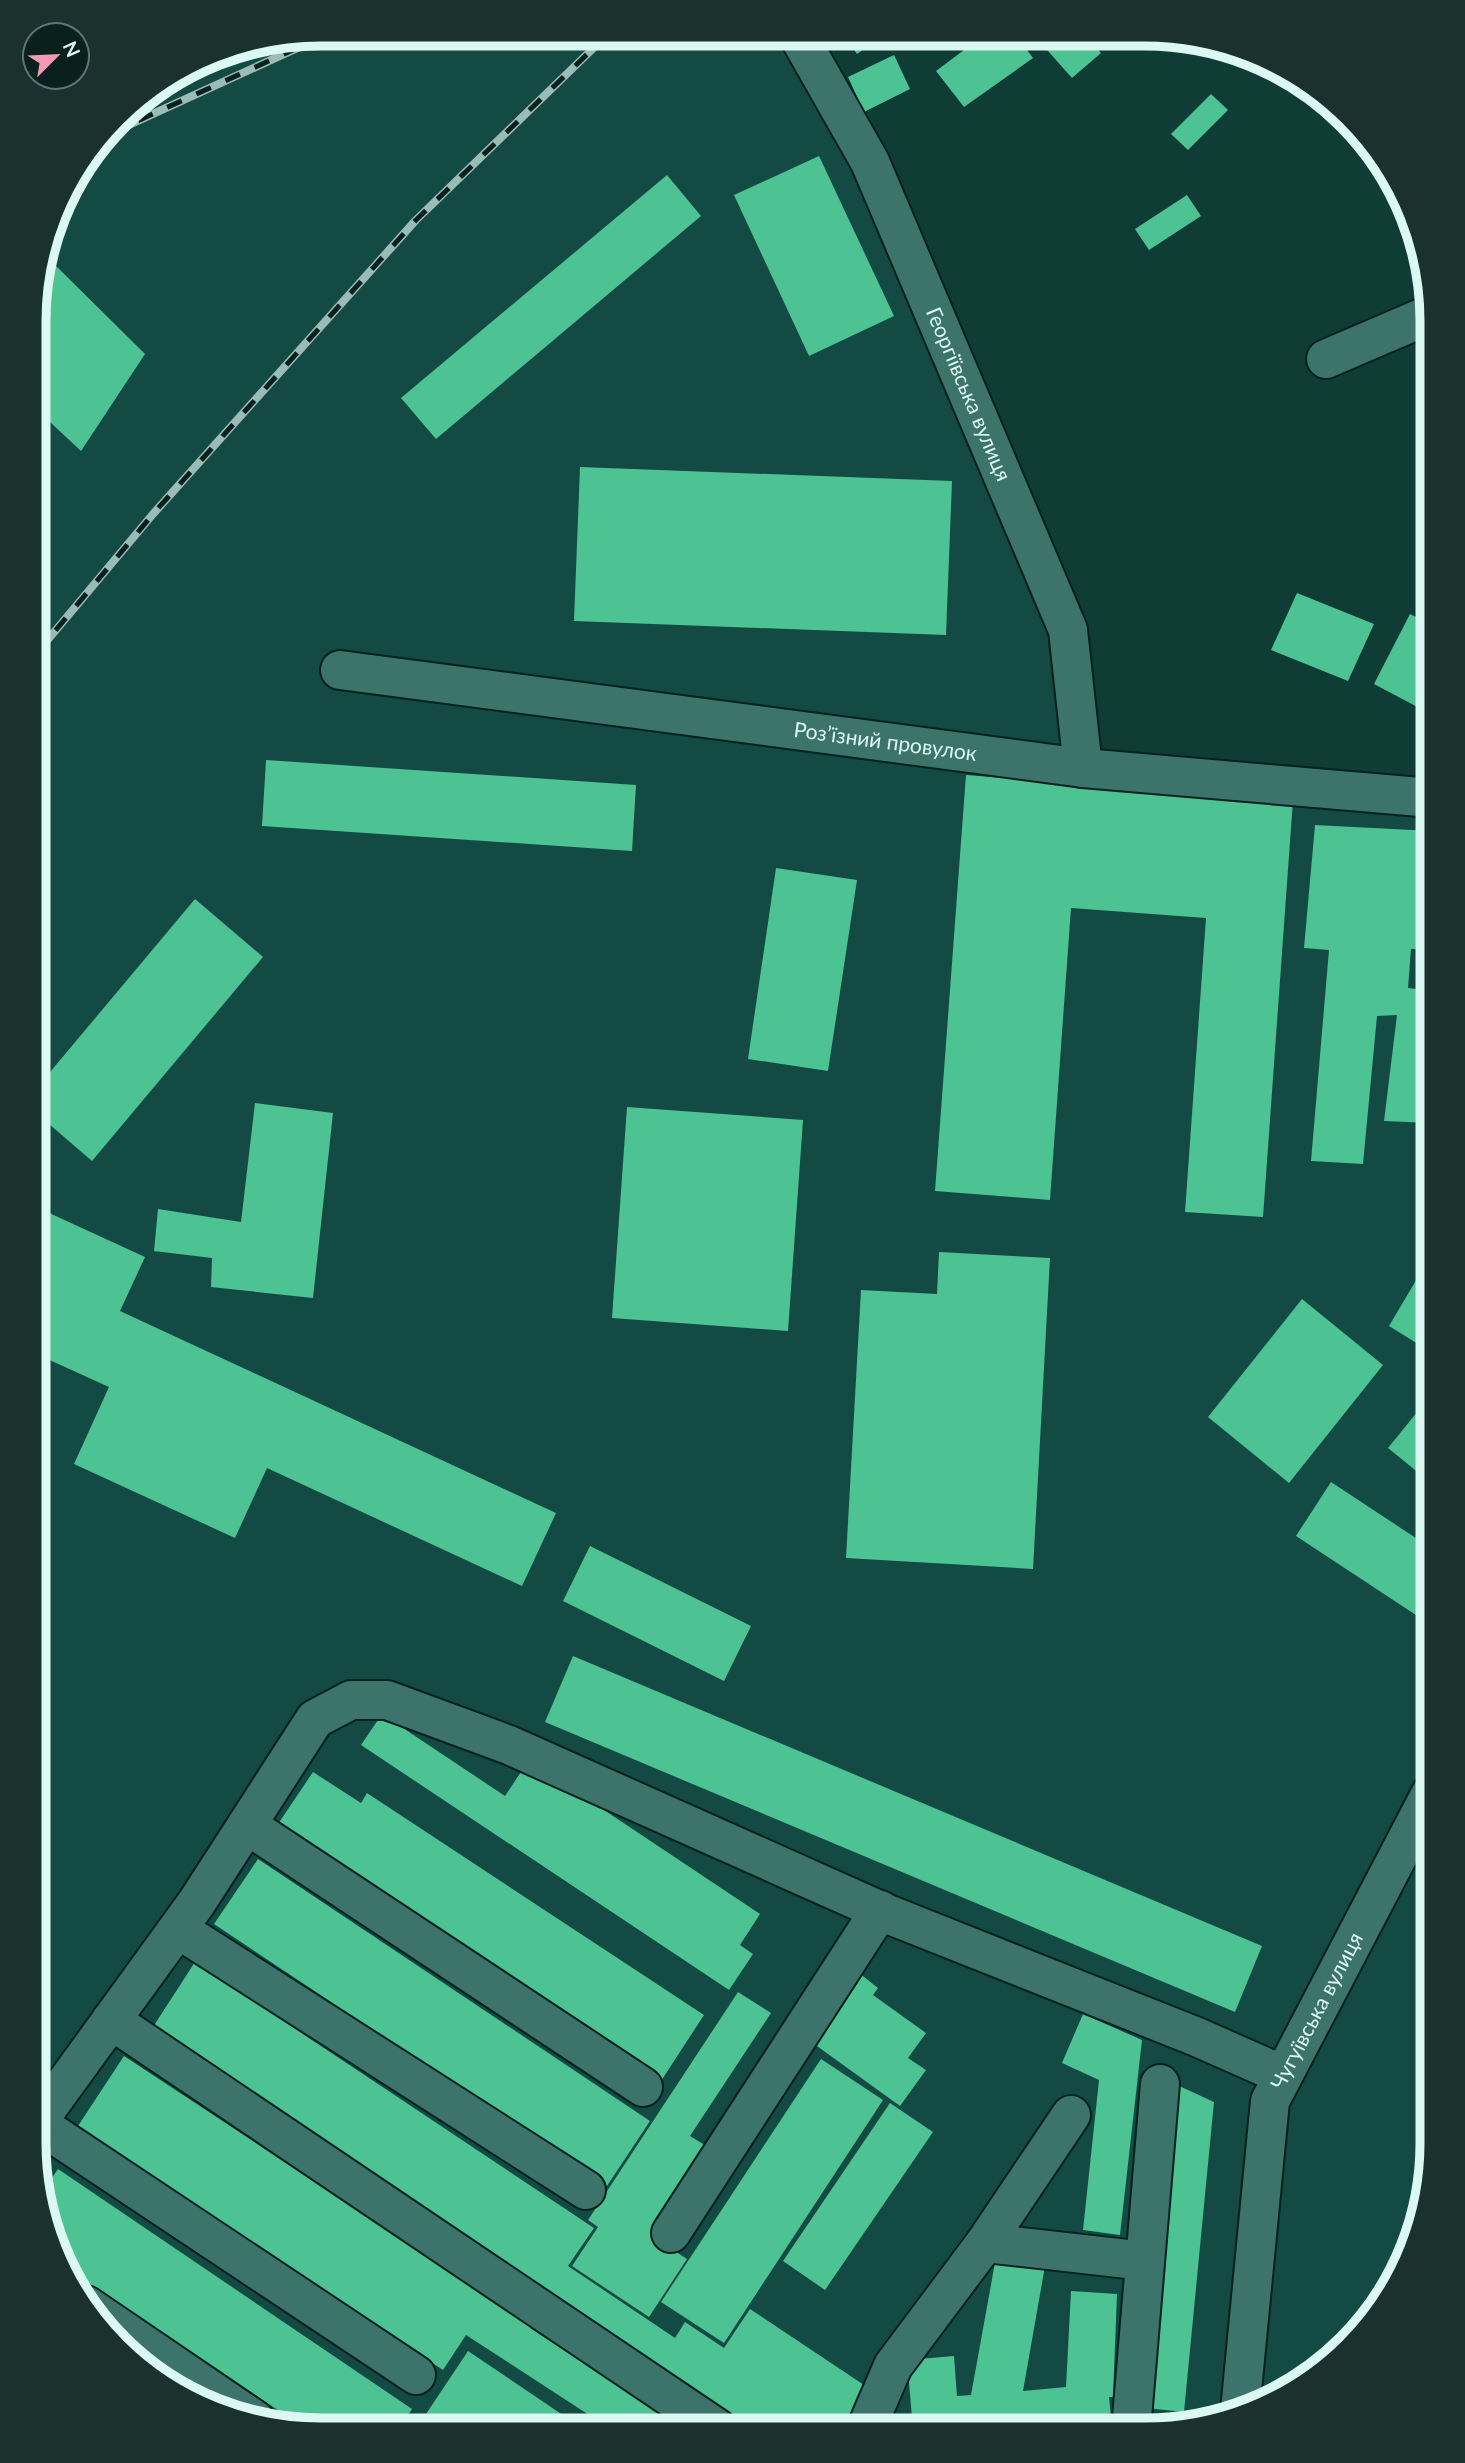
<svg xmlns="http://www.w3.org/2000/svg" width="1465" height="2463" viewBox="0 0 1465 2463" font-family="Lato,sans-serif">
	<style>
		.built { fill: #134a43 }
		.building { fill: #4dc292 }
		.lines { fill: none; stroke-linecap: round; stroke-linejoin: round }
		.minor-casing { stroke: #03211d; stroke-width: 42 }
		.path { stroke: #7ea29c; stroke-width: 4.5; stroke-dasharray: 2 5; stroke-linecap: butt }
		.minor { stroke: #3c746c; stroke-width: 38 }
		.rail-casing { stroke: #9abbb6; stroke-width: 8 }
		.rail { stroke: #09201d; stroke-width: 5; stroke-dasharray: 16; stroke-linecap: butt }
		.labels { text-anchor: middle; stroke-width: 7; stroke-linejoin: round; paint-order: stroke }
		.street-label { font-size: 21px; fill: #dcf8f3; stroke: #09201d }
		.rim { fill: none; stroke: #dcf8f3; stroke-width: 9 }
	</style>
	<rect width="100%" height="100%" fill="#103c36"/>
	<path class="built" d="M320,33L799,35L1039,561L1083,768L1432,792L1431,2162L1410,2252L1373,2317L1320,2370L1254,2408L1145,2430L283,2427L210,2408L145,2370L92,2317L55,2252L33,2143L36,283L63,193L131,105L211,55Z"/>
	<g class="building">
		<path d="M844,35H884L857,54Z"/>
		<path d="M984,35H1016L1033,58L964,107L936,71Z"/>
		<path d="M1048,35H1086L1101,53L1072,78L1040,42Z"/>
		<path d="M894,55L910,89L864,112L848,77Z"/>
		<path d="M1211,94L1228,110L1188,150L1171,134Z"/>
		<path d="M819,156L894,316L809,356L734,195Z"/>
		<path d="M667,175L701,216L436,439L401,398Z"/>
		<path d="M1187,195L1201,216L1149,250L1135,229Z"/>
		<path d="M44,254L145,354L81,451L35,408L36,283Z"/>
		<path d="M580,467L952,481L946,635L574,621Z"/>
		<path d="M1297,593L1374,624L1348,681L1271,650Z"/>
		<path d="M1410,614L1432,625V698L1425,711L1374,684Z"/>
		<path d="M266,760L636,785L632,851L262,826Z"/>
		<path d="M966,775L1293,800L1263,1217L1185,1212L1206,918L1071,908L1050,1200L935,1191Z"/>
		<path d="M1315,825L1432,831V950L1411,949L1408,988L1432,991L1431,1123L1384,1121L1397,1015L1377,1016L1363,1164L1311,1161L1329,950L1304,948Z"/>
		<path d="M776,868L857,880L828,1071L748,1059Z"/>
		<path d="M195,899L263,957L92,1161L35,1112V1090Z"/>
		<path d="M255,1103L333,1113L313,1298L211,1287L212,1258L154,1251L158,1209L241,1222Z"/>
		<path d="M627,1107L803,1120L788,1331L612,1318Z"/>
		<path d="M34,1206L145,1257L120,1311L556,1513L522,1586L267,1468L235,1538L74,1464L109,1387L34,1353Z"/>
		<path d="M939,1252L1050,1258L1033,1569L846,1558L861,1290L937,1294Z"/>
		<path d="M1431,1255V1352L1389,1326Z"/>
		<path d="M1302,1299L1383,1365L1289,1483L1208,1417Z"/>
		<path d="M1431,1395V1483L1388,1448Z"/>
		<path d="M1331,1482L1431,1548V1605L1422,1619L1296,1536Z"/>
		<path d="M590,1546L751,1626L724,1681L563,1601Z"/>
		<path d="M573,1656L1262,1946L1235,2012L545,1722Z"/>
		<path d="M382,1714L505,1796L529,1760L760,1914L740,1945L753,1954L729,1990L361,1745Z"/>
		<path d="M313,1772L361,1803L367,1793L704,2015L661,2081L276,1827Z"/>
		<path d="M258,1859L650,2121L607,2186L214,1924Z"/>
		<path d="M195,1962L594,2228L568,2266L675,2338L685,2322L724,2348L750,2309L876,2393L852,2429H749L151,2030Z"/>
		<path d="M859,1973L878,1988L873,1995L926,2033L908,2058L926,2070L900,2106L810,2041Z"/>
		<path d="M738,1992L771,2013L690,2136L708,2147L650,2235L687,2259L649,2317L572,2266L598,2227L588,2220Z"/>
		<path d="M1083,2014L1142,2040L1120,2235L1083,2230L1099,2080L1062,2063Z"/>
		<path d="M124,2056L532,2325L530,2328L683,2428H609L466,2335L443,2370L76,2129Z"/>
		<path d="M821,2059L883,2100L724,2343L661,2302Z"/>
		<path d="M1177,2085L1214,2102L1184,2412L1146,2408Z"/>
		<path d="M890,2103L933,2132L825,2290L783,2261Z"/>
		<path d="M58,2169L412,2409L400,2428L303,2427L62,2265L55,2252L43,2191Z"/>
		<path d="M996,2257L1045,2266L1023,2391L1066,2387L1071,2291L1117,2294L1113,2397H1109L1112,2427L913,2429L907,2360L954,2356L957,2396L971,2395Z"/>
		<path d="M468,2351L582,2428H447L426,2414Z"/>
	</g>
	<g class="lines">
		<defs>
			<g id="minor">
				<path id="s1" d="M799,37L870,162L1068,630L1083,768"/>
				<path d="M1326,359L1431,314"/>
				<path id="s2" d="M340,670L1083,768L1432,798"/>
				<path d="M247,1825L643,2087"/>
				<path d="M178,1929L586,2190"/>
				<path d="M111,2020L718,2429"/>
				<path d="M37,2123L416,2375"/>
				<path d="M33,2128L197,1902L315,1719L351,1700H387L509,1745L890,1915L1197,2037L1283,2075"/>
				<path d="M671,2233L880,1910"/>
				<path d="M985,2243L1145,2261"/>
				<path d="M86,2305L255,2420"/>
				<path id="s3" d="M1240,2411L1270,2101L1431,1793"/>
				<path d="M866,2429L893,2366L985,2243L1071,2115"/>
				<path d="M1131,2430L1160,2084"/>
			</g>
		</defs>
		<use href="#minor" class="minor-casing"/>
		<path class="path" d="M182,73L224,52"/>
		<use href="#minor" class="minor"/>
		<defs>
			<g id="rail">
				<path d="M206,58L256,46"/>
				<path d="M109,134L330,33"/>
				<path d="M35,655L153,514L416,220L608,34"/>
			</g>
		</defs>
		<use href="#rail" class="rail-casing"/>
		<use href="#rail" class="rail"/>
	</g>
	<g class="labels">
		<g class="street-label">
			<text dy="7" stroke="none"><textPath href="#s1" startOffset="396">Георгіївська вулиця</textPath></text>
			<text dy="7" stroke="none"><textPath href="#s2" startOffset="550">Роз’їзний провулок</textPath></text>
			<text dy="7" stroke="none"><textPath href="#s3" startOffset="413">Чугуївська вулиця</textPath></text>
		</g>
	</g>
	<path d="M0 0H1465V2463H0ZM321 46H1145A275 275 0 0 1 1420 321V2143A275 275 0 0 1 1145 2418H321A275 275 0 0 1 46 2143V321A275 275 0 0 1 321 46Z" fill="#1a312e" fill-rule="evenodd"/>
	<path class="rim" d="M321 46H1145A275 275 0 0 1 1420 321V2143A275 275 0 0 1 1145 2418H321A275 275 0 0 1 46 2143V321A275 275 0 0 1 321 46Z"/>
	<g transform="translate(56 56) rotate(66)"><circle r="33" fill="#09201d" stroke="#5d7673" stroke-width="2"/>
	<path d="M0-5L12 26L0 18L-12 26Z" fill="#f19ab1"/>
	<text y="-10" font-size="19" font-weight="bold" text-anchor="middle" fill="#dcf8f3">N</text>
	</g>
</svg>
